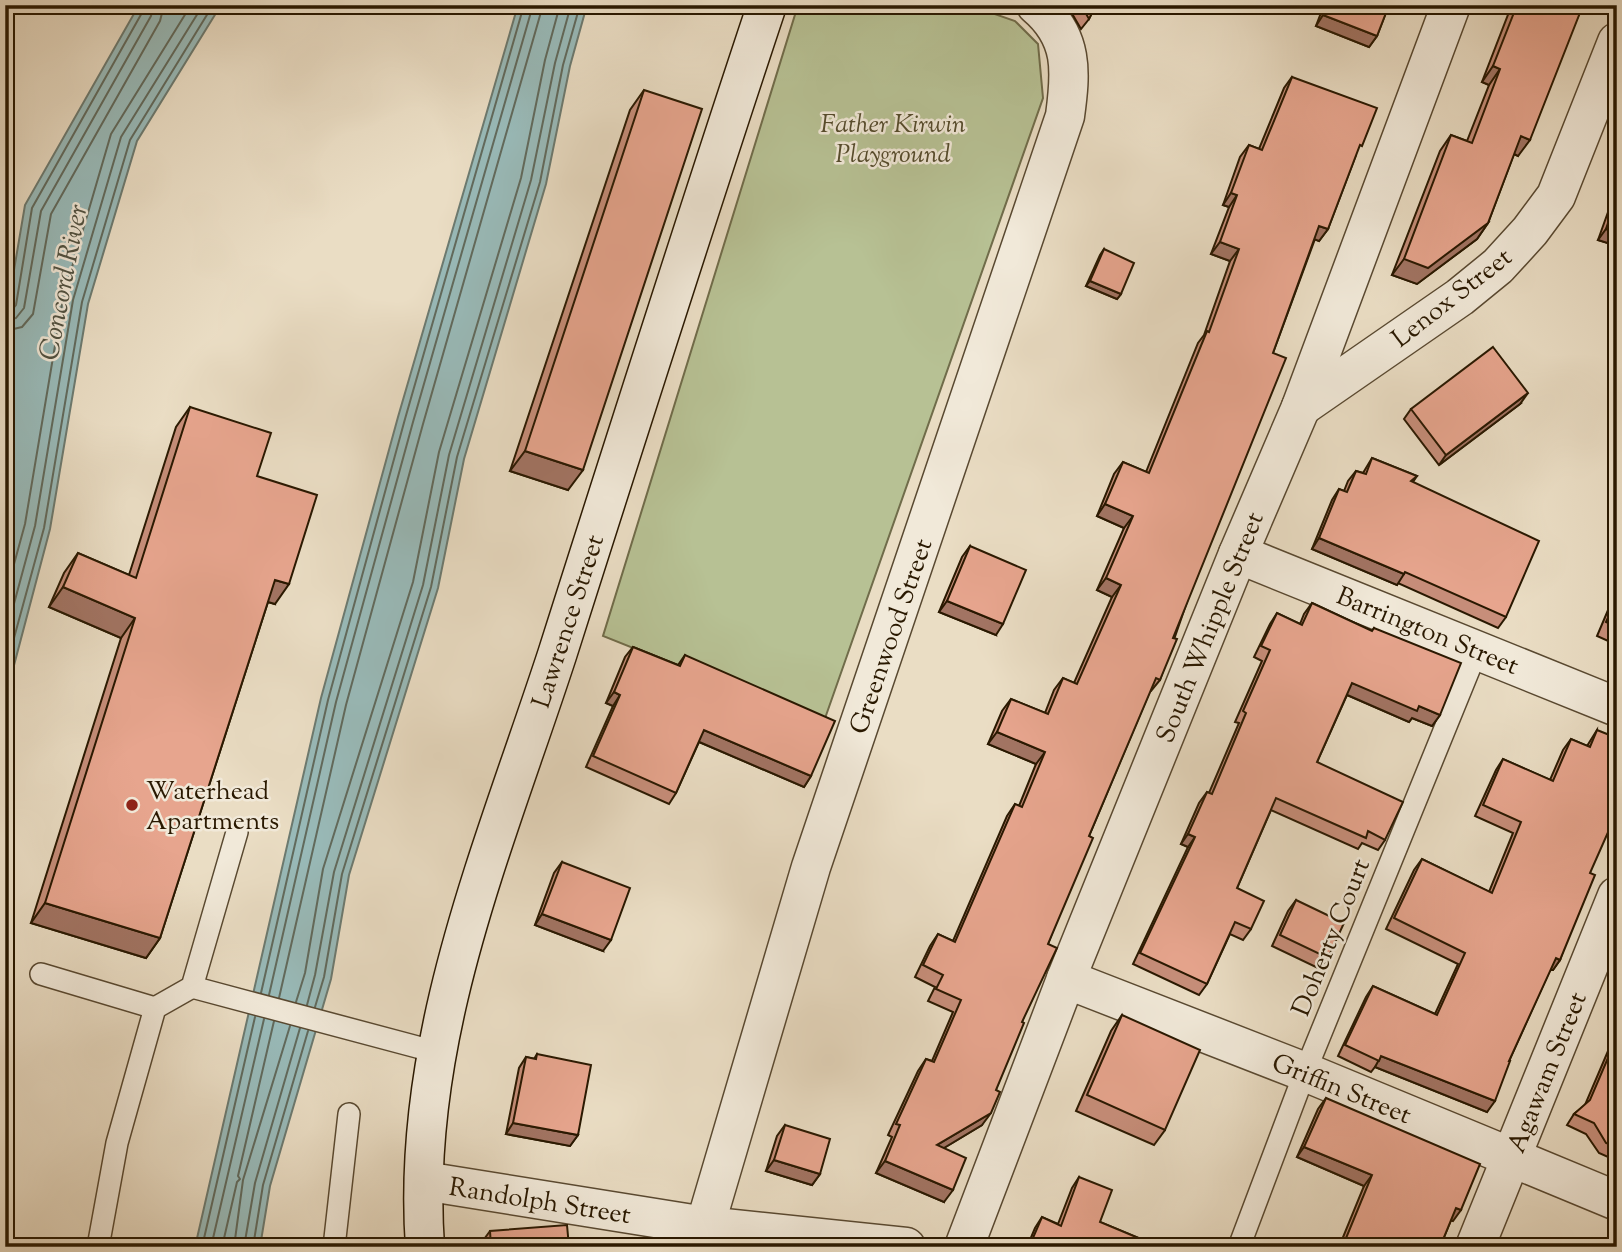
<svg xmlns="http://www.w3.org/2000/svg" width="1622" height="1252" viewBox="0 0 1622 1252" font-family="'Sorts Mill Goudy',serif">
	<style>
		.green { fill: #b7c194; stroke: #706c4a; stroke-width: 2 }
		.water { fill: #99bbba; stroke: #6c7a70; stroke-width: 2 }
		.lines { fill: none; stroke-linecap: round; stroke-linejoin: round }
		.shore { stroke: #616a5d; stroke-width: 2 }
		.service-casing { stroke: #594931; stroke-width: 24 }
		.minor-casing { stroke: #594931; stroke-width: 41 }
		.secondary-casing { stroke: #291800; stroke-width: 41 }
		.service { stroke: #f1e9d9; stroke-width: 21 }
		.minor { stroke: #f1e9d9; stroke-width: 38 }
		.secondary { stroke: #f1e9d9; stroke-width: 38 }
		.wall { fill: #c78e7a; stroke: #291800; stroke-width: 2 }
		.shaded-wall { fill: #a27463; stroke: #291800; stroke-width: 2 }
		.building { fill: #e7a58e; stroke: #291800; stroke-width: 2 }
		.poi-dot { fill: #8f2418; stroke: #f1e9d9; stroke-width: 2.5 }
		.labels { text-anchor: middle; stroke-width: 5; stroke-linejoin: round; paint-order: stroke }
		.park-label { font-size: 26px; font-style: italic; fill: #544b2c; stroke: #f1e9d9 }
		.street-label { font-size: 26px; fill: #291800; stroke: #f1e9d9 }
		.poi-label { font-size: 26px; fill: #291800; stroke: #f1e9d9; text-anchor: start }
		.water-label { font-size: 28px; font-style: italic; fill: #505141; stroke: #f1e9d9 }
	</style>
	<rect width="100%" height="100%" fill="#eaddc4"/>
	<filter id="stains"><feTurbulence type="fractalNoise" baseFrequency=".00286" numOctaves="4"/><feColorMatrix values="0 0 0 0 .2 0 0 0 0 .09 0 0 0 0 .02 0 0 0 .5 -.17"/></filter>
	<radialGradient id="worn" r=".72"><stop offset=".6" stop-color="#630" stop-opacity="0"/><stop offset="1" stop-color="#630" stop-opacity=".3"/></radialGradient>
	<path class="green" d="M798,5H969L1015,21L1038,44L1043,98L823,724L603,636Z"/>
	<g class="water">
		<path d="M139,5H221L137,141L88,304L50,529L8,688L5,720V323L25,205Z"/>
		<path d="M518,5H587L570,66L546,184L464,459L438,588L349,875L331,979L270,1186L260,1247H195L321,698L398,417Z"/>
	</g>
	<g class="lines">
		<g class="shore">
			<path d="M5,311L12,310L16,305L32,208L143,11L144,5"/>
			<path d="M5,320L16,318L24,308L41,211L151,16L153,5"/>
			<path d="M5,331L22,327L33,314L51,214L160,21L164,5"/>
			<path d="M5,597L25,524L63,298L111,134L191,5"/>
			<path d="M5,637L35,526L73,300L121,137L203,5"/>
			<path d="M5,671L44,528L82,302L130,140L213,5"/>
			<path d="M261,993L328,700L405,419L524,5"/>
			<path d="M269,995L336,702L413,422L533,5"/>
			<path d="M279,998L346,705L423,424L543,5"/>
			<path d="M296,1002L305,973L323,869L413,582L439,452L521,178L545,60L560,5"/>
			<path d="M307,1005L315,975L334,872L423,585L449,455L531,180L555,63L571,5"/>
			<path d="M315,1007L324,977L342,874L431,587L457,457L540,182L563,65L580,5"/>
			<path d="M202,1247L255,1017"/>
			<path d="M211,1247L264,1019"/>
			<path d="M222,1247L237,1182L240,1179L238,1176L274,1021"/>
			<path d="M234,1247L243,1180L290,1026"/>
			<path d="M244,1247L255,1183L300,1028"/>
			<path d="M253,1247L263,1185L308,1031"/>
		</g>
		<defs>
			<g id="service">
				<path d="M41,974L155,1008"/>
				<path d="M192,987L436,1052"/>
				<path d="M98,1247L117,1143L155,1008L192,987L237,832"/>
				<path d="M334,1247L349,1114"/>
				<path d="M1239,1247L1305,1072L1477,650"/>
			</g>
			<g id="minor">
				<path d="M1301,407L1460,297L1498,266L1530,231L1556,196L1617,42"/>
				<path d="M1238,554L1617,707"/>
				<path d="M1066,979L1305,1072L1617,1201"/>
				<path d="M424,1181L705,1226L906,1247"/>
				<path d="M705,1226L811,867L1065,116C1071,72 1074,37 1036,5"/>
				<path d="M964,1247L1066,979L1238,554L1301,407L1451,5"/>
				<path d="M1475,1247L1617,896"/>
			</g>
			<path id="secondary" d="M425,1247C410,1039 494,848 557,655C626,438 695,221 767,5"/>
		</defs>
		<use href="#service" class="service-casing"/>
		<use href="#minor" class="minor-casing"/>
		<use href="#secondary" class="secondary-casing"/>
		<use href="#service" class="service"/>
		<use href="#minor" class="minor"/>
		<use href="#secondary" class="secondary"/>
	</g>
	<g class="wall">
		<path d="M1067,5H1096L1089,19L1081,29Z"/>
		<path d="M1324,5H1389L1377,36L1369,47L1316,26Z"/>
		<path d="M1506,5H1583L1518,156L1514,154L1488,223L1477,239L1417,284L1392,275L1440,151L1451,135L1467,141L1489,85L1482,82L1509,12L1504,10Z"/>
		<path d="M1292,77L1356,155L1328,229L1319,241L1315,239L1273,353L1160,680L1151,691H1150L1089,836L1048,944L1022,1022L982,1125L944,1148V1202L876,1173L892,1137L888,1135L918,1071L926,1059L932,1061L953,1012L928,1001L935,987L915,977L930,946L938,934L953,941L1007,816L1015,804L1019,806L1036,764L988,744L1002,711L1011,699L1045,713L1054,690L1063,678L1074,683L1112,597L1097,590L1124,528L1097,516L1114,474L1123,462L1146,472L1198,343L1204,335L1230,261L1211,254L1229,207L1223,205L1240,157L1249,145L1259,149L1284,88Z"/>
		<path d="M644,90L568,490L510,471L630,110Z"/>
		<path d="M1617,187V246L1598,240Z"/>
		<path d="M1104,249L1121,294L1117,299L1086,286L1100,255Z"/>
		<path d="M1520,404L1439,465L1404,419L1411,409Z"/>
		<path d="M190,407L257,476L275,604L268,602L160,938L146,958L31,923L121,638L49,607L64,573L78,553L129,575L176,427Z"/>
		<path d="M1372,458L1417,476L1413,482L1506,617L1498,628L1398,583L1397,585L1312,549L1332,500L1339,489L1344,491L1348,481L1356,471L1363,473Z"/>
		<path d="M970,546L996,635L939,612L962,557Z"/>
		<path d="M1617,589V645L1597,636Z"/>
		<path d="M1312,603L1372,631L1374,628L1440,715L1432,726L1412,718L1409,722L1347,695L1317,762L1385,840L1378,850L1362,843L1358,849L1271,810L1237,888L1251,929L1243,940L1230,934L1207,984L1199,995L1133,964L1188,847L1181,844L1199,803L1207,792L1209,793L1239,723L1235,722L1262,661L1254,657L1270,624L1277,613L1300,624L1304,614Z"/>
		<path d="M633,647L678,665L685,655L811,776L804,787L699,742L676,793L669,804L586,767L613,706L606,703L625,657Z"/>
		<path d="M1597,730L1590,873L1560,960L1553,970H1550L1509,1061L1487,1112L1375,1067L1371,1072L1338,1056L1366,997L1373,986L1435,1014L1458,964L1386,929L1414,870L1422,859L1489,892L1513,833L1475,816L1496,770L1503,759L1550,780L1563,750L1571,739L1587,746Z"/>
		<path d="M562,862L603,951L535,925L554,873Z"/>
		<path d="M1296,900L1328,958L1320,969L1272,946L1288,911Z"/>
		<path d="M1617,1002V1018L1611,1016Z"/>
		<path d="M1122,1015L1165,1130L1154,1145L1076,1111L1111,1031Z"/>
		<path d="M1617,1030V1161L1599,1153L1586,1134L1567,1125L1574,1114L1585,1105Z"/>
		<path d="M537,1054L578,1135L570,1146L506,1134L519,1068L526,1057L534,1059Z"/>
		<path d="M1326,1098L1453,1221L1451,1220L1440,1247H1339L1364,1186L1297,1157L1318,1109Z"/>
		<path d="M785,1125L820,1174L812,1185L766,1171L777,1136Z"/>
		<path d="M1079,1177L1100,1222L1160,1247H1027L1035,1228L1042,1217L1058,1224L1072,1188Z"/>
		<path d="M490,1231L569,1247H483L482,1242Z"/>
	</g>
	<g class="shaded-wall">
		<path d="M1508,5H1514L1509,12L1504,10Z"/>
		<path d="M1323,15L1377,36L1369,47L1316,26Z"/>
		<path d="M1493,66L1500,69L1489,85L1482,82Z"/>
		<path d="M1521,136L1530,140L1518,156L1510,152Z"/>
		<path d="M1231,193L1237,195L1229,207L1223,205Z"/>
		<path d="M1488,223L1477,239L1417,284L1392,275L1404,259Z"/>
		<path d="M1319,226L1328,229L1319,241L1311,238Z"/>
		<path d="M1606,229L1617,233V246L1598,240Z"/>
		<path d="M1220,242L1239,249L1230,261L1211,254Z"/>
		<path d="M1090,281L1121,294L1117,299L1086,286Z"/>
		<path d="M1528,393L1520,404L1439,465L1446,455Z"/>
		<path d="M525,451L583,470L568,490L510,471Z"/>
		<path d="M1105,504L1133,516L1124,528L1097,516Z"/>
		<path d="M1319,538L1404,574L1397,585L1312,549Z"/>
		<path d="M1106,578L1121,585L1112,597L1097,590Z"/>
		<path d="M275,580L289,584L275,604L261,600Z"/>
		<path d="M63,587L135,618L121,638L49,607Z"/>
		<path d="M947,601L1003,624L996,635L939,612Z"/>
		<path d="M1352,683L1419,706L1440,715L1432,726L1412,718L1409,722L1345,694Z"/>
		<path d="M614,692L620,695L613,706L606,703Z"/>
		<path d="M704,730L811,776L804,787L697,741Z"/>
		<path d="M997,732L1045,752L1036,764L988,744Z"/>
		<path d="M1188,834L1195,837L1188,847L1181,844Z"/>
		<path d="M45,903L160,938L146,958L31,923Z"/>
		<path d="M542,914L611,940L603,951L535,925Z"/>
		<path d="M1556,958L1560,960L1553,970L1548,969Z"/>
		<path d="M1617,1008V1018L1611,1016Z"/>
		<path d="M1381,1056L1495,1101L1487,1112L1375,1067Z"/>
		<path d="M991,1113L982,1125L929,1157L937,1145Z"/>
		<path d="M513,1123L578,1135L570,1146L506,1134Z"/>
		<path d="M1304,1147L1372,1175L1364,1186L1297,1157Z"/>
		<path d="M774,1160L820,1174L812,1185L766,1171Z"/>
		<path d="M885,1161L953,1190L944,1202L876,1173Z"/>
		<path d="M1456,1208L1461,1210L1453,1221L1448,1219Z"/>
		<path d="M1344,1243L1354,1247H1341Z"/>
	</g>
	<g class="building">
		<path d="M1081,5H1096L1089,19Z"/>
		<path d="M1327,5H1389L1377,36L1323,15Z"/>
		<path d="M1517,5H1583L1530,140L1521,136L1488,223L1428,268L1404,259L1451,135L1472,143L1500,69L1493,66Z"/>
		<path d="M1292,77L1377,108L1362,146L1360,145L1328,229L1319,226L1273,353L1286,358L1173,638L1177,639L1160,680L1156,678L1089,836L1093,838L1048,944L1057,948L1022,1022L1024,1023L996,1090L1000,1092L991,1113L937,1145L966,1158L953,1190L885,1161L900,1125L896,1124L926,1059L934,1062L961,1000L936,989L943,975L923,965L938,934L955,942L1015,804L1022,807L1045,752L997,732L1011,699L1048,714L1063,678L1077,684L1121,585L1106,578L1133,516L1105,504L1123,462L1149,473L1207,331L1209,332L1239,249L1220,242L1237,195L1231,193L1249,145L1262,150Z"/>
		<path d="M644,90L702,109L583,470L525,451Z"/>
		<path d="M1617,197V233L1606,229Z"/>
		<path d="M1104,249L1134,263L1121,294L1090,281Z"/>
		<path d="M1493,347L1528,393L1446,455L1411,409Z"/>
		<path d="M190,407L271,433L257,476L317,495L289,584L275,580L160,938L45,903L135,618L63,587L78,553L136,578Z"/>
		<path d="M1372,458L1417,476L1411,481L1539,541L1506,617L1405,572L1404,574L1319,538L1339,489L1347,492L1356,471L1366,474Z"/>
		<path d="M970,546L1026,570L1003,624L947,601Z"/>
		<path d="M1617,598V627L1606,622Z"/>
		<path d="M1312,603L1372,631L1374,628L1461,663L1440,715L1419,706L1417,711L1352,683L1317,762L1403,802L1385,840L1368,831L1366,838L1276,798L1237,888L1264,901L1251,929L1235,922L1207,984L1140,953L1195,837L1188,834L1207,792L1212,794L1246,713L1243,711L1270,650L1261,646L1277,613L1302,625Z"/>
		<path d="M633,647L680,666L685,655L835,721L811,776L704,730L676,793L593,756L620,695L614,692Z"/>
		<path d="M1597,730L1617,738V812L1590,873L1595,875L1560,960L1556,958L1509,1061H1510L1495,1101L1381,1056L1379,1061L1345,1045L1373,986L1437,1015L1465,953L1394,918L1422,859L1492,893L1521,822L1483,805L1503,759L1553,781L1571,739L1590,747Z"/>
		<path d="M562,862L630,888L611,940L542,914Z"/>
		<path d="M1296,900L1344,923L1328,958L1280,935Z"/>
		<path d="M1122,1015L1200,1050L1165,1130L1087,1095Z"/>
		<path d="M1617,1037V1147L1606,1143L1594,1123L1574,1114L1590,1100Z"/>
		<path d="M537,1054L591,1065L578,1135L513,1123L526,1057L536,1059Z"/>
		<path d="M1326,1098L1480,1164L1461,1210L1456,1208L1440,1247H1354L1344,1243L1372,1175L1304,1147Z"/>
		<path d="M785,1125L830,1139L820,1174L774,1160Z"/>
		<path d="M1079,1177L1112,1190L1100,1222L1160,1247H1029L1042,1217L1061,1226Z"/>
		<path d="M567,1225L569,1247H491L490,1231Z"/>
	</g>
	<circle class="poi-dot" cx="132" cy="805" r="7"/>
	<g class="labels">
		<g class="park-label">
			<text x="893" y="132">Father Kirwin<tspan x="893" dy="30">Playground</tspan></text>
		</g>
		<g class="street-label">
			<text transform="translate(1451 297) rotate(-38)" y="9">Lenox Street</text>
			<text transform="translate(567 621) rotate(-72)" y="9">Lawrence Street</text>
			<text transform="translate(1209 627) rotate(-68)" y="9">South Whipple Street</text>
			<text transform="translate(1428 630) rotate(22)" y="9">Barrington Street</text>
			<text transform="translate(890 636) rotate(-71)" y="9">Greenwood Street</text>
			<text transform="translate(1330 937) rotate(-68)" y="9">Doherty Court</text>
			<text transform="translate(1546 1072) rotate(-68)" y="9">Agawam Street</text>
			<text transform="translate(1342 1088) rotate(22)" y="9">Griffin Street</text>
			<text transform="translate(540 1200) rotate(9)" y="9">Randolph Street</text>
		</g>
		<g class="poi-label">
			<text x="146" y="799">Waterhead<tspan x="146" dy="30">Apartments</tspan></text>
		</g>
		<g class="water-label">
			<text transform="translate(62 282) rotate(-79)" y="10">Concord River</text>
		</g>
	</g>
	<rect width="1622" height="1252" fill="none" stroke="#eaddc4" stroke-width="28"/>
	<rect x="7" y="7" width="1608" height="1238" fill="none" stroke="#291800" stroke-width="3.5"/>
	<rect x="14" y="14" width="1594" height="1224" fill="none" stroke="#291800" stroke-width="2"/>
	<rect width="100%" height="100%" filter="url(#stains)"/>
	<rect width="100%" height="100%" fill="url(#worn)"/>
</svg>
